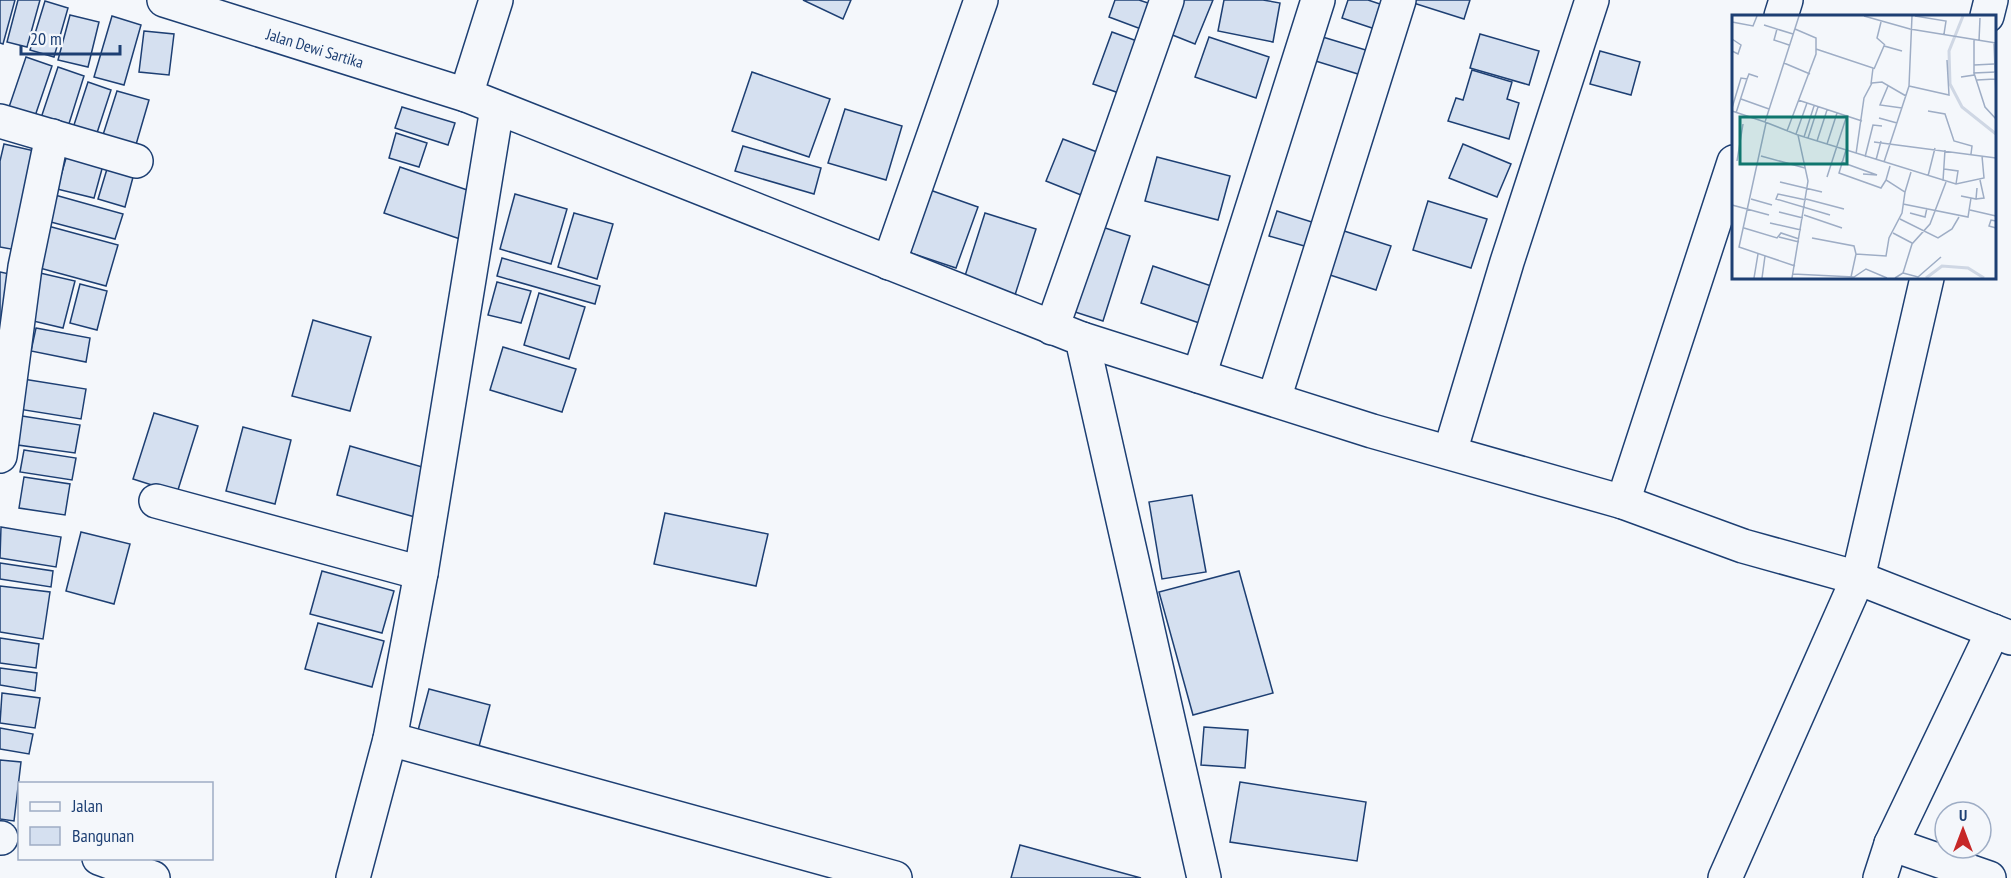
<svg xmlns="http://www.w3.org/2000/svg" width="2011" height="878" viewBox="0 0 2011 878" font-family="'PT Sans Narrow',sans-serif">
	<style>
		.building { fill: #d5e0f0; stroke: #1d3f73; stroke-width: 1.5 }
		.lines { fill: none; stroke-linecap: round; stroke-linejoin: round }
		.minor-casing { stroke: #1d3f73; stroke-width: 36 }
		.minor { stroke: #f4f7fb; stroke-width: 33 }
		.labels { text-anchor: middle; stroke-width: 4.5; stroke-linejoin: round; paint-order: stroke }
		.street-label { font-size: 16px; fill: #1d3f73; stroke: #f4f7fb }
		.inset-river { fill: none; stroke: #cfd7e4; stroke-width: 3 }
		.inset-road { fill: none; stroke: #9eadc5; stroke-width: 1.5 }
		.view { fill: #0f766e; fill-opacity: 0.15; stroke: #0f766e; stroke-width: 3 }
		.inset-edge { fill: none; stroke: #1d3f73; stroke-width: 3 }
	</style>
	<rect width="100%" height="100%" fill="#f4f7fb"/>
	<g class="building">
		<path d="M0,0H15L3,44L0,43Z"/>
		<path d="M18,0H40L27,47L7,42Z"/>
		<path d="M803,0H851L843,19Z"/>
		<path d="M1115,0H1139L1151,4L1141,29L1109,17Z"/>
		<path d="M1184,0H1213L1195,44L1170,34Z"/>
		<path d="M1224,0H1263L1280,3L1273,42L1218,31Z"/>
		<path d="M1348,0H1368L1392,8L1384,32L1342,18Z"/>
		<path d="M1404,0H1470L1464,19Z"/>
		<path d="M45,1L68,8L54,57L30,50Z"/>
		<path d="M70,15L99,22L88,67L58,60Z"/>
		<path d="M112,16L141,25L124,85L94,77Z"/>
		<path d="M144,31L174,34L169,75L139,72Z"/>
		<path d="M1112,32L1137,41L1119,93L1093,84Z"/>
		<path d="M1480,34L1539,51L1529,85L1470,68Z"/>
		<path d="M1316,35L1379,54L1371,78L1309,59Z"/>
		<path d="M1209,37L1269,57L1256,98L1195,77Z"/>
		<path d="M1600,51L1640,62L1631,95L1590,84Z"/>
		<path d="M26,57L52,66L33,122L7,113Z"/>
		<path d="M58,67L84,76L67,130L40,121Z"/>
		<path d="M1472,70L1512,82L1507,99L1519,103L1509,139L1448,121L1456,98L1463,100Z"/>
		<path d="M752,72L830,99L809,157L732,131Z"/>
		<path d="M88,82L111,90L95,139L72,131Z"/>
		<path d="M117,91L149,100L135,148L102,138Z"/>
		<path d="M402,107L455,123L448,145L395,128Z"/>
		<path d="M845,109L902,126L886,180L828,163Z"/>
		<path d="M396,133L427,143L419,167L389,158Z"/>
		<path d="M1063,139L1097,152L1081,195L1046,181Z"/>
		<path d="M4,144L39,152L16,250L0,247V161Z"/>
		<path d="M1463,144L1511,164L1497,197L1449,178Z"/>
		<path d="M743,146L821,168L814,194L735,171Z"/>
		<path d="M69,148L105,158L94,198L57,189Z"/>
		<path d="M1157,157L1230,176L1218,220L1145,201Z"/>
		<path d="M110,159L136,166L125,207L98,199Z"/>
		<path d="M400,167L476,193L460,239L384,213Z"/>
		<path d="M930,190L978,207L956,268L908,252Z"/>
		<path d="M515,194L567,209L551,264L500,249Z"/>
		<path d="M55,195L123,214L115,239L47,221Z"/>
		<path d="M1428,201L1487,219L1471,268L1413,250Z"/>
		<path d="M1277,211L1315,223L1308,247L1269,236Z"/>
		<path d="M574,213L613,224L597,279L558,267Z"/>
		<path d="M985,213L1036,229L1015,295L964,279Z"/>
		<path d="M48,226L118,245L106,286L36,267Z"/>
		<path d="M1099,226L1130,236L1103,321L1072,311Z"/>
		<path d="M1341,230L1391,246L1376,290L1327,274Z"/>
		<path d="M502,258L600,286L595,304L497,276Z"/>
		<path d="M1153,266L1220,289L1208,326L1141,303Z"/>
		<path d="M0,272L19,276L6,329L0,328Z"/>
		<path d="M40,273L75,281L63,328L29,320Z"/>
		<path d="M497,282L531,291L521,323L488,315Z"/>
		<path d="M80,284L107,291L97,330L70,323Z"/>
		<path d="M539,293L585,307L569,359L524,345Z"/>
		<path d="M313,320L371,337L350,411L292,396Z"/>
		<path d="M36,328L90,338L86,362L31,351Z"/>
		<path d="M503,347L576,369L562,412L490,390Z"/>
		<path d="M23,379L86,389L81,419L18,409Z"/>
		<path d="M154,413L198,426L177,493L133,479Z"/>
		<path d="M22,416L80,425L75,453L18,445Z"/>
		<path d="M243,427L291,440L275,504L226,491Z"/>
		<path d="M350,446L436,471L422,519L337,495Z"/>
		<path d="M24,450L76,458L72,480L20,472Z"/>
		<path d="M24,477L70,484L65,515L19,508Z"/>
		<path d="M1192,495L1206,572L1162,579L1149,502Z"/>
		<path d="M665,513L768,534L756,586L654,564Z"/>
		<path d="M1,527L61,537L56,567L0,558Z"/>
		<path d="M81,532L130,544L114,604L66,591Z"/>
		<path d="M0,563L53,571L51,587L0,579Z"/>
		<path d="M322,571L394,591L382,633L310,614Z"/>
		<path d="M1239,571L1273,693L1193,715L1159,592Z"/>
		<path d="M0,586L50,592L43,639L0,632Z"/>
		<path d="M318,623L384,641L372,687L305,669Z"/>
		<path d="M0,638L39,644L36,668L0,663Z"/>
		<path d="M0,668L37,673L35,691L0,685Z"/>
		<path d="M429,689L490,705L477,754L416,738Z"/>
		<path d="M2,693L40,698L35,728L0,723Z"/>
		<path d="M1204,727L1248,730L1245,768L1201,765Z"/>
		<path d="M0,728L33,734L29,754L0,749Z"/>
		<path d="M0,760L21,762L14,821L0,819Z"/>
		<path d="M1240,782L1366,802L1357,861L1230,842Z"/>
		<path d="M1020,845L1141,878H1011Z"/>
	</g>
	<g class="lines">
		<defs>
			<g id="minor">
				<path d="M164,0L466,95"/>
				<path d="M496,0L466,95L1082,339L1204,878"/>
				<path d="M1781,16L1786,0"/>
				<path d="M1987,16L1991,0"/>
				<path d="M0,121L136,161"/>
				<path d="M889,263L981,0"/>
				<path d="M1052,328L1167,0"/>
				<path d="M1082,339L1372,431L1623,502L1743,546L1858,578L2011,638"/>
				<path d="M1199,376L1318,0"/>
				<path d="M1274,399L1399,0"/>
				<path d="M1450,452L1507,262L1592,0"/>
				<path d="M0,456L25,267L52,136"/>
				<path d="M156,501L421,573"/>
				<path d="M1623,502L1734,162"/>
				<path d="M390,739L895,878"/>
				<path d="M0,838H1"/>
				<path d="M1891,844L1989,878"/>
				<path d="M99,858L153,878"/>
				<path d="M353,878L390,739L421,573L497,108"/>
				<path d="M1725,878L1858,578L1927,278"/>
				<path d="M1880,878L1891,844L1993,631"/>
			</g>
		</defs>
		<use href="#minor" class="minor-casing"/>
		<use href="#minor" class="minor"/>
	</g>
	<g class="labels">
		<g class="street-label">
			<text transform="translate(315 48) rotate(17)" y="6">Jalan Dewi Sartika</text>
		</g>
	</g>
	<g transform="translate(1732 15)">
		<rect width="264" height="264" fill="#f4f7fb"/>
		<path class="inset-river" d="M231,1L217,36L218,69L230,92L264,119M194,263L210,251L236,253L252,263"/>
		<path class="inset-road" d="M132,1L178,14L264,28M183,1L214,6L212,19M0,7L21,11L25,1M149,7L145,23L153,30M32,10L61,19M45,14L42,25L57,30M0,24L9,30L6,39L0,36M247,26L248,3M262,28L264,81M84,34L141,53L139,69M52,48L78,59M242,50L262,49M142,54L152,31L170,36M264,57L242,58L253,92L264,104M229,62L242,60V25M245,65L263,64M156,71L148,90L170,93M177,71L217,80L215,45M9,84L37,94M66,85L130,106M0,93L9,63L15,64L17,59L26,62M0,96L33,107M196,96L213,99L222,126L240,131L239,139M4,98L15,64M147,103L165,108M34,108L7,232L63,251M55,116L84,39V23L63,14M64,119L75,88M66,120L224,169L252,163L250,141M72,122L82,91M76,123L86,92M85,126L95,95M142,127L264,143M95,129L105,98M114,135L107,158L149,173L154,165M124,139L132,83L140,68L150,67L174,81M29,141L73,153M133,142L141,110L150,111M144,145L149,126M5,146L11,109M109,147L145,160L131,159M152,147L177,71L180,1M212,154L226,156L224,169M196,161L203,133M95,162L115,100M211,166L213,135M48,167L90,177M173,177L179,157M229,181L244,184L245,173M19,184L40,190M74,184L112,194M244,184L252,183L248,165M74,185L46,179L44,184L98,200M171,189L236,202L239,183M0,190L37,200M238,195L264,201M47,197L71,203M178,198L193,202L195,193M72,200L110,213M168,204L206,223L220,214L227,202M264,206L259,205L257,211L264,213M38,208L69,215M12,213L45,223L49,218L67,224M161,218L180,228M47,222L67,227M80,223L122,231L124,239M171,258L186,262L209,242M61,259L122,262L134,254L155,263M119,262L124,239L154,241L157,223L170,198L173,177L154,165L158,151M22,263L26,239M30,263L33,241M60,263L76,166L66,120L33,107L67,1M163,263L171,258L180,229L198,209L214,167"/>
		<path class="view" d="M8,102H115V149H8Z"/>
		<rect width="264" height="264" class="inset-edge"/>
	</g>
	<rect x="18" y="782" width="195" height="78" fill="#f4f7fb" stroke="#9eadc5" stroke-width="1.5"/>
	<rect x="30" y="802" width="30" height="9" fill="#f4f7fb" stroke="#9eadc5" stroke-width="1.5"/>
	<text x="72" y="812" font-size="18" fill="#1d3f73">Jalan</text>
	<rect x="30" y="827" width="30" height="18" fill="#d5e0f0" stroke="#9eadc5" stroke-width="1.5"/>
	<text x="72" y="842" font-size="18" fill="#1d3f73">Bangunan</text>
	<g transform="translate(1963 830)"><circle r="28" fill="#f4f7fb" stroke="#9eadc5" stroke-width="1.5"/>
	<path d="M0-4.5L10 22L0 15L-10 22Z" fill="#c62828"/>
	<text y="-9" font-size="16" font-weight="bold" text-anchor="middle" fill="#1d3f73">U</text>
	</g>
	<path d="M21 45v9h99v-9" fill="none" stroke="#1d3f73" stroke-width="3"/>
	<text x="30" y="45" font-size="18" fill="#1d3f73" stroke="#f4f7fb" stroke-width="4.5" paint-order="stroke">20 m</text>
</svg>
